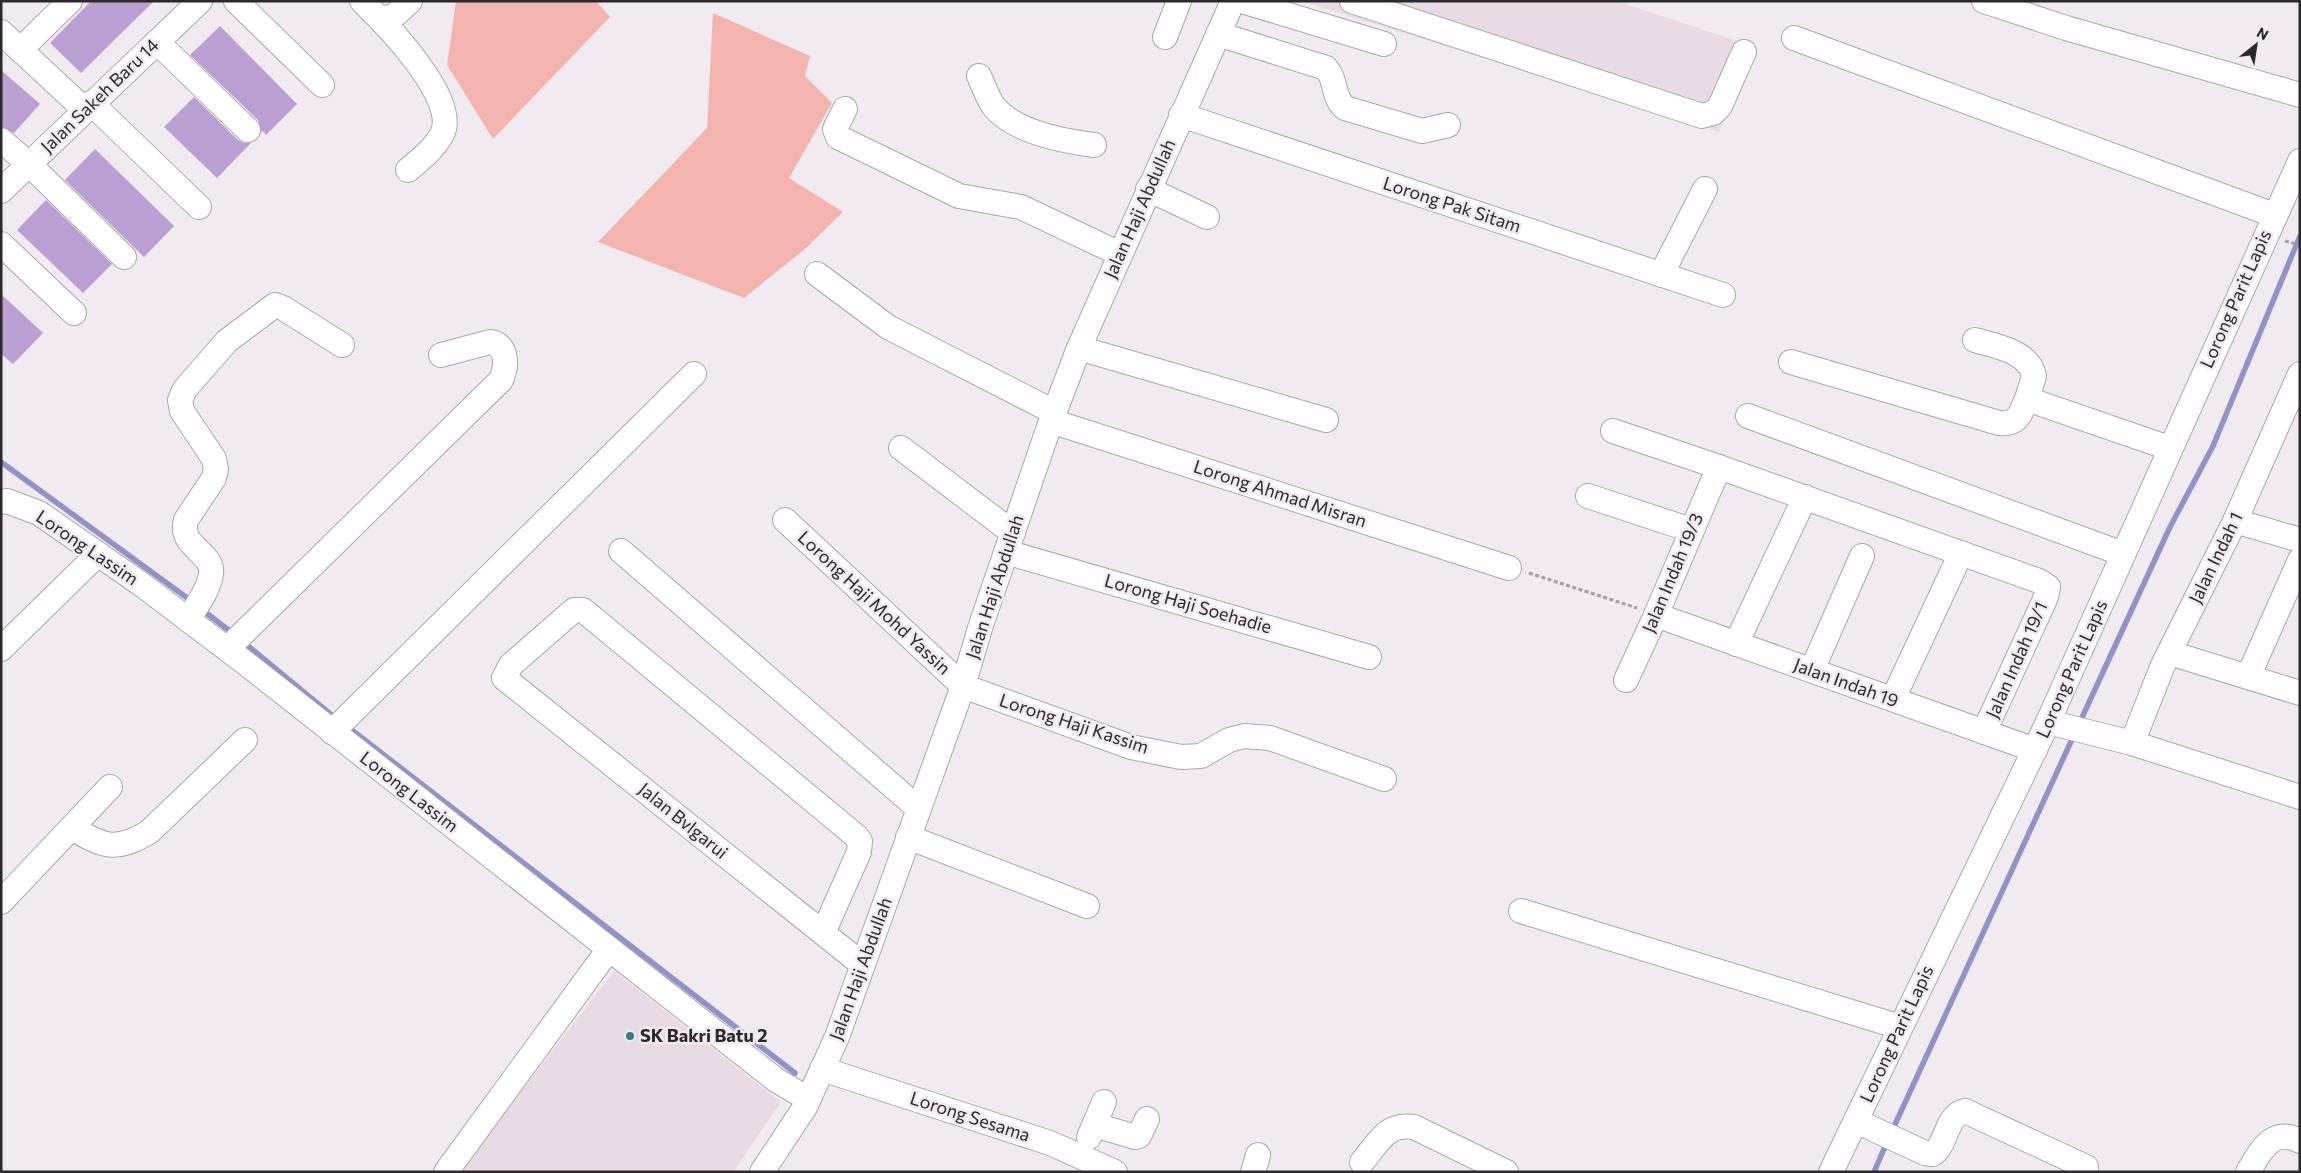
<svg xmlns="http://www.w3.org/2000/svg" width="2301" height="1173" viewBox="0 0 2301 1173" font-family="Commissioner,sans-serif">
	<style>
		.built { fill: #e9dbe6 }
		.green { fill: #f3b4af }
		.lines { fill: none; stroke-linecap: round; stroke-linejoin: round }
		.stream { stroke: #9192c6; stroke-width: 5.5 }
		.building { fill: #baa0d2 }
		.minor-casing { stroke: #aca6ab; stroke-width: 26 }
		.path { stroke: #a49fa3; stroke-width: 3; stroke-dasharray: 4 2.5; stroke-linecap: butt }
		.minor { stroke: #fff; stroke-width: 24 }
		.poi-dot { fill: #367d87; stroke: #f1eaf0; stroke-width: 2 }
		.labels { text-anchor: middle; stroke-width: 5; stroke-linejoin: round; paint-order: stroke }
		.street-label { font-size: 18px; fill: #2b292b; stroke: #f1eaf0 }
		.poi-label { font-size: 18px; font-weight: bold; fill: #2b292b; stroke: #f1eaf0; text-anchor: start }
	</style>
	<rect width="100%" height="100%" fill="#f1eaf0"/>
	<g class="built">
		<path d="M1301,1H1616L1756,47L1719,132Z"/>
		<path d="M614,971L781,1102L733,1172H459Z"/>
	</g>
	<g class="green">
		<path d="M456,1H596L610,17L493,139L447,65Z"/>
		<path d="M713,13L810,56L805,76L832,103L789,178L843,212L805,249L744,298L598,242L707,128Z"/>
	</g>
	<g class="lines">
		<g class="stream">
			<path d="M1,462L190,600"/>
			<path d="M205,612L235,635"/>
			<path d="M242,641L333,716"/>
			<path d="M2079,724L2170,527L2213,446L2300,236"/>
			<path d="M353,731L795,1073"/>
			<path d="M1892,1131L2074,735"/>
			<path d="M1874,1172L1887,1142"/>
		</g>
	</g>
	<g class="building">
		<path d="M91,1H154L81,73L50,43Z"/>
		<path d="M220,26L297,104L266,135L263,131L261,132L258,120L190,55Z"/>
		<path d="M1,70L40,104L14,133L1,127Z"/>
		<path d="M194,97L238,140L244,143H251L217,178L164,127Z"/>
		<path d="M95,149L174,226L144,257L65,180Z"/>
		<path d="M46,200L112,264L83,293L17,230Z"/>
		<path d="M1,294L43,333L13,364L1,354Z"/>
	</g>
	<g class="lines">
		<defs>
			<g id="minor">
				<path d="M236,1L322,85"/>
				<path d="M362,1C386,24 460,100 442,134C435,148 420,160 408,170"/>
				<path d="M1242,1L1384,44"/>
				<path d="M1352,1L1702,116L1713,113L1720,106L1744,52"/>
				<path d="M1984,1L2066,28L2300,95"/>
				<path d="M380,18L393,17L410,1"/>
				<path d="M1,32L85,110"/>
				<path d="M1218,34L1326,68C1337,80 1332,97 1345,108L1422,131L1448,125"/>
				<path d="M1165,37L1179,1"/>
				<path d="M1794,38L2274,215"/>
				<path d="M157,42L248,130"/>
				<path d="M20,50L70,1"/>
				<path d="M979,76C984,86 988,100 995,108C1016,132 1063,141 1094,145"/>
				<path d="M91,103L199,207"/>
				<path d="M845,109L835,129L838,137L959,196L1021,207L1120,254"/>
				<path d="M1181,115L1723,295"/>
				<path d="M1,140L29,164L124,257"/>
				<path d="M1148,189L1207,217"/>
				<path d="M1,191L200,1"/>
				<path d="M1,244L74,313"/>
				<path d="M817,274L888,327L1054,412"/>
				<path d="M1661,275L1705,189"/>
				<path d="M1975,340C1995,346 2029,351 2034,376L2027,399L2169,448"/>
				<path d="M1079,348L1326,420"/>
				<path d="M1791,362L1999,423C2018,425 2020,414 2027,399"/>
				<path d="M1748,416L2123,554"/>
				<path d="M1051,421L1509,568"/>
				<path d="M1613,431L1719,467L2039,581L2048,587L2046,597L1984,732"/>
				<path d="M901,448L1013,533"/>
				<path d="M1588,496L1691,530"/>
				<path d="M1,502L7,501L39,513L141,584L248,665L776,1080L808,1099"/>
				<path d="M785,520L963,686L1131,747L1181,757L1201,756L1229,740L1244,736L1270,738L1384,779"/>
				<path d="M2235,521L2300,540"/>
				<path d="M621,551L919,809"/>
				<path d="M1006,552L1369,657"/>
				<path d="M1656,615L2035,750"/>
				<path d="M188,620C196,606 209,590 211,574C214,552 178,547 186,520L214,478L216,469L214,459L182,411L180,400L185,389L227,341L275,305L283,308L342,345"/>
				<path d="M1736,644L1805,497"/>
				<path d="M1,649L98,554"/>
				<path d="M227,649L501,380C507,367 508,344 490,342L441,355"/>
				<path d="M2170,653L2300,693"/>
				<path d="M1812,670L1862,556"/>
				<path d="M2248,677L2300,560"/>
				<path d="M1626,680L1656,615L1719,467"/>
				<path d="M1893,699L1961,553"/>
				<path d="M2048,722L2132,743L2300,797"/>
				<path d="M332,732L694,374"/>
				<path d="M2132,743L2163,665L2235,521L2300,374"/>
				<path d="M72,828C104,847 116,852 149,832L245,740"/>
				<path d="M908,837L1087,906"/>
				<path d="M1,902L110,787"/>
				<path d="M1521,911L1900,1027"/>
				<path d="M823,933L859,852L860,841L856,836L583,610H574L511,665L504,678L823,933L863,965"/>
				<path d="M822,1069L1050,1143L1115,1172"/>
				<path d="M1856,1121L1925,1153L1933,1154C1947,1144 1946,1115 1965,1111L2086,1167"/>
				<path d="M1095,1125L1135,1137L1139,1136L1147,1119"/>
				<path d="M1089,1137L1104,1102"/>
				<path d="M1362,1162C1379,1142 1386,1123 1414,1127L1506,1172"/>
				<path d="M446,1172L609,949"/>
				<path d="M762,1172L805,1107L837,1037L963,686L980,628L1051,421L1079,348L1233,1"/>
				<path d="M1253,1172L1258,1155"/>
				<path d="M1831,1172L2048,722L2300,161"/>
				<path d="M2248,1172C2260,1152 2272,1126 2300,1141"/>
			</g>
		</defs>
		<use href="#minor" class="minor-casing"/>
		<g class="path">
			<path d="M2285,241L2300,245"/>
			<path d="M1529,573L1637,608"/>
		</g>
		<use href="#minor" class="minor"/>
	</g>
	<circle class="poi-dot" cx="630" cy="1036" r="5"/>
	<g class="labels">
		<g class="street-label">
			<text transform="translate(100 96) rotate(-44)" y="6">Jalan Sakeh Baru 14</text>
			<text transform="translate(1452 205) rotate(18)" y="6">Lorong Pak Sitam</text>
			<text transform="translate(1140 209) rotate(-66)" y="6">Jalan Haji Abdullah</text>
			<text transform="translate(2236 299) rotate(-66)" y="6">Lorong Parit Lapis</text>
			<text transform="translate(1280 494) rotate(18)" y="6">Lorong Ahmad Misran</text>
			<text transform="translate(87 548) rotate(34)" y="6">Lorong Lassim</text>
			<text transform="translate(2216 558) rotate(-64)" y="6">Jalan Indah 1</text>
			<text transform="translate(1673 573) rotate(-67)" y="6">Jalan Indah 19/3</text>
			<text transform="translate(995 587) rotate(-72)" y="6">Jalan Haji Abdullah</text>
			<text transform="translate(874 603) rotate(43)" y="6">Lorong Haji Mohd Yassin</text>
			<text transform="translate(1188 604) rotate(16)" y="6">Lorong Haji Soehadie</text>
			<text transform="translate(2017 660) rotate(-66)" y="6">Jalan Indah 19/1</text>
			<text transform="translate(2072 669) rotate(-66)" y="6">Lorong Parit Lapis</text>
			<text transform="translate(1846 683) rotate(20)" y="6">Jalan Indah 19</text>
			<text transform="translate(1074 724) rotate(18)" y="6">Lorong Haji Kassim</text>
			<text transform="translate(409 792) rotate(38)" y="6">Lorong Lassim</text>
			<text transform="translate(683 821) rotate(39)" y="6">Jalan Bvlgarui</text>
			<text transform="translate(861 969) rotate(-70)" y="6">Jalan Haji Abdullah</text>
			<text transform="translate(1897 1034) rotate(-65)" y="6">Lorong Parit Lapis</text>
			<text transform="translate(970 1117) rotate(18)" y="6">Lorong Sesama</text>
		</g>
		<g class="poi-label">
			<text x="640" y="1042">SK Bakri Batu 2</text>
		</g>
	</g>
	<rect width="2301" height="1173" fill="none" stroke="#2b292b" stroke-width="5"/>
	<g transform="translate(2256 45) rotate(30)" stroke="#f1eaf0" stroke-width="4" paint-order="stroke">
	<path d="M0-4L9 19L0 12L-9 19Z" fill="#2b292b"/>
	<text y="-8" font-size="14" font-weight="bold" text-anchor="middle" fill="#2b292b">N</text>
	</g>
</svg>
